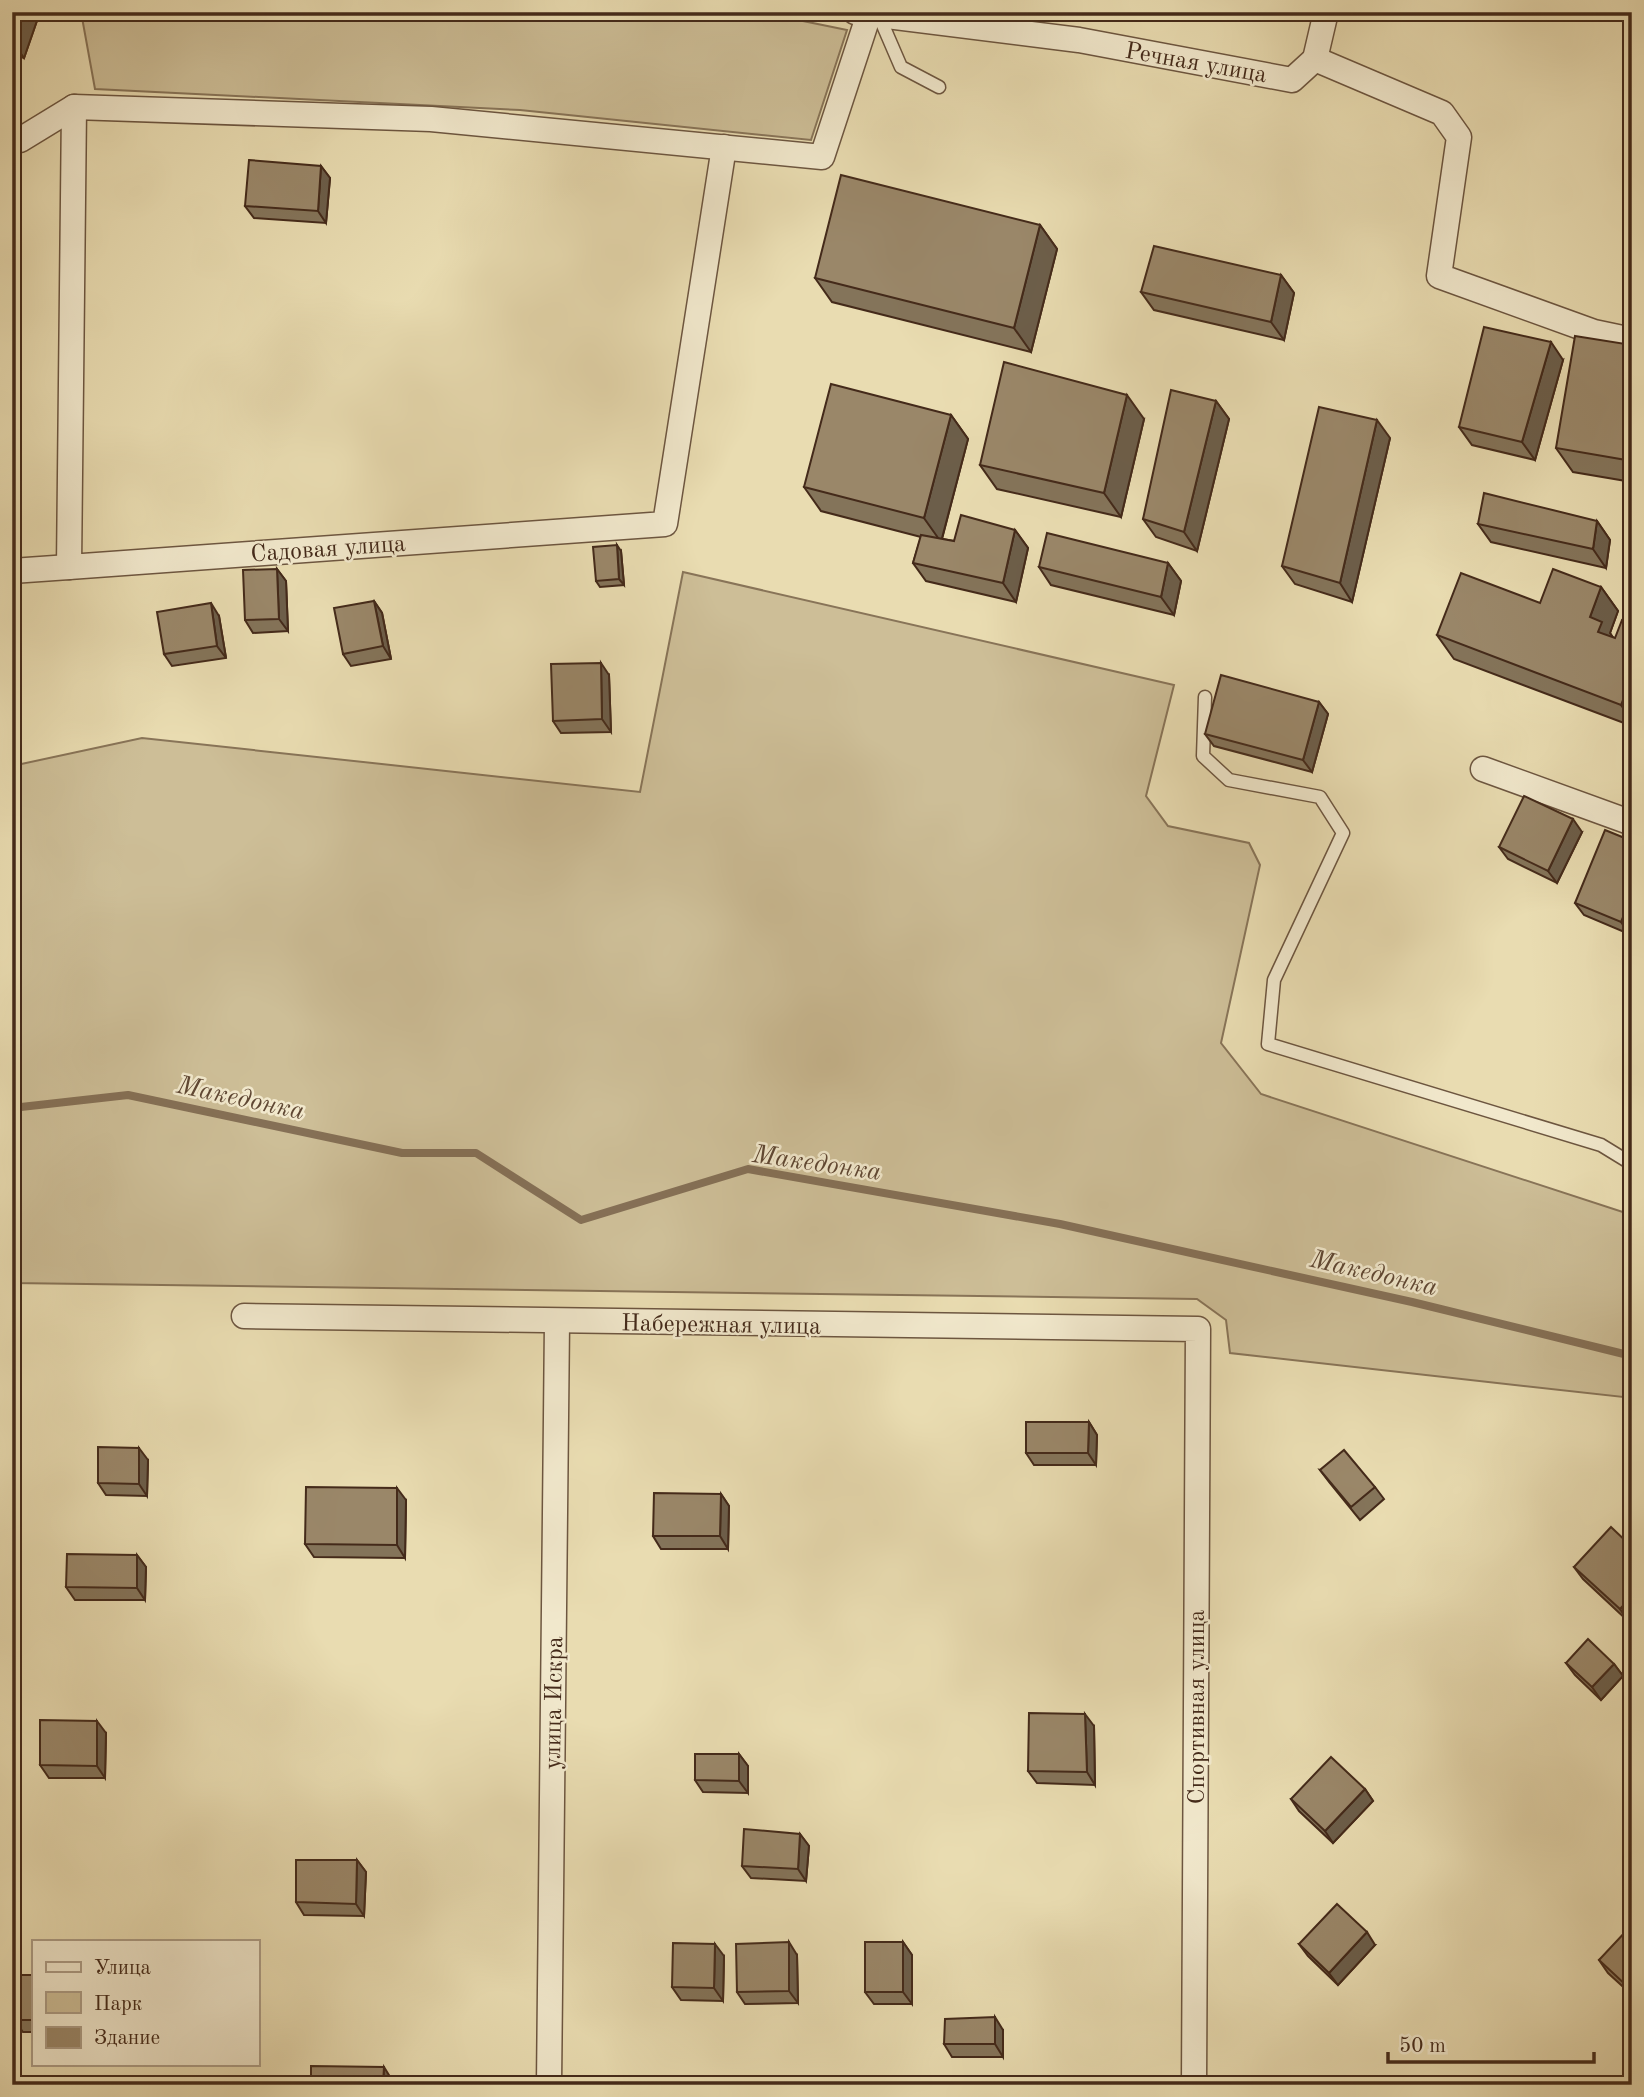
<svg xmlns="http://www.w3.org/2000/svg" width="1644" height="2097" viewBox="0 0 1644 2097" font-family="'Old Standard TT',serif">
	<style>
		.green { fill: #cdbe97; stroke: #887458; stroke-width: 2 }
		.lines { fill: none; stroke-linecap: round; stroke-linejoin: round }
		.stream { stroke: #857056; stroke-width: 8 }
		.lane-casing { stroke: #6d5640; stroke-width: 15 }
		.street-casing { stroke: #6d5640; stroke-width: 27 }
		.lane { stroke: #f1e8cc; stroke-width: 12 }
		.street { stroke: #f1e8cc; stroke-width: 24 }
		.wall { fill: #84745a; stroke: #442a1a; stroke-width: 2 }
		.shaded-wall { fill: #6c5e4a; stroke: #442a1a; stroke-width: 2 }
		.building { fill: #9a8769; stroke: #442a1a; stroke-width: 2 }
		.labels { text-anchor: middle; stroke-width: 5; stroke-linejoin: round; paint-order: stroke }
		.street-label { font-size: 24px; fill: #442a1a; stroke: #f1e8cc }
		.water-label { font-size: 26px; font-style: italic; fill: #5f4733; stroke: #f1e8cc }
	</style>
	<rect width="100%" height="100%" fill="#e9dcb1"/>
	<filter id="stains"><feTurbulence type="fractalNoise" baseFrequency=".00286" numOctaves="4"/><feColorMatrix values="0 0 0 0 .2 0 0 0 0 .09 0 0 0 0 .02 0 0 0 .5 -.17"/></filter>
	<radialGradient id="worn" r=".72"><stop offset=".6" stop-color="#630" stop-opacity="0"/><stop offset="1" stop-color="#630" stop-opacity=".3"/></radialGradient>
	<g class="green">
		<path d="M81,12H759L847,30L811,140L520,110L95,89Z"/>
		<path d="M683,572L1174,685L1146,796L1168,826L1249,843L1260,865L1221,1043L1261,1094L1632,1215V1398L1230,1353L1226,1320L1197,1299L12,1283V766L142,738L640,792Z"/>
	</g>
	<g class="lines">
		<path class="stream" d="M12,1108L128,1095L402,1153H476L581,1220L748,1169L1060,1224L1412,1302L1632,1356"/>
		<defs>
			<g id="lane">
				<path d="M879,16L901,67L939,87"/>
				<path d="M1205,697L1203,756L1229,780L1320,797L1343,833L1274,980L1268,1044L1601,1145L1632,1164"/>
			</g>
			<g id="street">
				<path d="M855,12L1079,40L1292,80L1315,59L1442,113L1459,137L1439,276L1594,332L1632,340"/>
				<path d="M1315,59L1326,12"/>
				<path d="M74,107L69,567L665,524L724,147"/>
				<path d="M12,139L20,140L74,107L431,119L822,157L869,14"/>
				<path d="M12,571L69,567"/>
				<path d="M1483,769L1632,823"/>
				<path d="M244,1316L1198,1329L1194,2085"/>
				<path d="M549,2085L557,1322"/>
			</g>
		</defs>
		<use href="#lane" class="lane-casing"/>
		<use href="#street" class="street-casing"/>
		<use href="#lane" class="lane"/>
		<use href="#street" class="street"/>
	</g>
	<g class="wall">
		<path d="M12,12H40L24,58L12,54Z"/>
		<path d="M321,166L330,178L326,223L254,218L245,206Z"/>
		<path d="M1040,225L1057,249L1031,352L832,302L815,278Z"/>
		<path d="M1281,275L1294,293L1284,340L1154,310L1141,292Z"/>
		<path d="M1632,345V482L1573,472L1556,448Z"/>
		<path d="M1563,360L1535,460L1472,445L1459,427Z"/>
		<path d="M1216,401L1229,419L1197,551L1156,537L1143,519Z"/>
		<path d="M951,415L968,439L942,539L954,541L1015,530L1028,548L1016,602L926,581L913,563L921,537L821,511L804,487Z"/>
		<path d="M1144,419L1121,517L997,489L980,465Z"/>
		<path d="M1390,438L1352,602L1295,584L1282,566Z"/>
		<path d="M1597,521L1610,540L1606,568L1491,542L1478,524Z"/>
		<path d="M621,551L624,585L600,587L596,581Z"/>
		<path d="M1168,563L1181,581L1174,615L1051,585L1039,567Z"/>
		<path d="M277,569L286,581L288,631L253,633L245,620Z"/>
		<path d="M1601,587L1618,611L1610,633L1613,638H1615L1632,624V726L1454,659L1437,635L1540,603Z"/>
		<path d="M374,601L382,613L391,659L351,666L343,654Z"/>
		<path d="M219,616L226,658L172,666L164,654Z"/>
		<path d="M609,675L611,732L561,733L553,721Z"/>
		<path d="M1319,702L1328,714L1312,772L1214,746L1205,734Z"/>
		<path d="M1582,832L1557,883L1508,859L1499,847Z"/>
		<path d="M1632,841V928L1629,934L1584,915L1575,903Z"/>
		<path d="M1089,1422L1097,1435L1096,1465H1034L1026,1453Z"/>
		<path d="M148,1460L147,1496L106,1495L98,1483Z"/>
		<path d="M1320,1470L1375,1487L1384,1499L1360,1520L1329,1482Z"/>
		<path d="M721,1494L729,1506L728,1549H661L653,1536Z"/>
		<path d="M406,1500L405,1558L314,1557L305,1544Z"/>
		<path d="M1632,1547L1628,1621L1583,1579L1574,1567Z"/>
		<path d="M137,1555L146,1567L145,1600H75L66,1587Z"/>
		<path d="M1566,1663L1614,1664L1623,1676L1601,1700L1575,1675Z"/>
		<path d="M1094,1726L1095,1785L1037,1783L1028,1771Z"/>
		<path d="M106,1733L105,1778H49L40,1765Z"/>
		<path d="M739,1754L748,1766V1793L703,1792L695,1780Z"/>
		<path d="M1365,1789L1373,1801L1333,1843L1299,1811L1291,1799Z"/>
		<path d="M800,1834L809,1846L806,1881L751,1878L742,1866Z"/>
		<path d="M357,1860L366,1872L364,1916L304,1915L296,1902Z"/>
		<path d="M1632,1933V1995L1608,1973L1599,1960Z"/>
		<path d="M903,1942L912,1955V2004H874L865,1992Z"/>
		<path d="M1299,1944L1375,1945L1338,1985L1308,1956Z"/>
		<path d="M797,1955L798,2003L745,2004L737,1992Z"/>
		<path d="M724,1956L723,2001L681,2000L672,1987Z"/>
		<path d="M33,1975V2032H23L14,2020Z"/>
		<path d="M1003,2030V2057H952L944,2044Z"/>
	</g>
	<g class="shaded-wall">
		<path d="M21,12H40L24,58L12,41V38Z"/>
		<path d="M321,166L330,178L326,223L318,211Z"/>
		<path d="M1040,225L1057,249L1031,352L1014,328Z"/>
		<path d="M1281,275L1294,293L1284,340L1271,322Z"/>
		<path d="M1551,342L1563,360L1535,460L1522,442Z"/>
		<path d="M1127,395L1144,419L1121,517L1104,493Z"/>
		<path d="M1216,401L1229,419L1197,551L1184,532Z"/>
		<path d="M951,415L968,439L941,542L924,518Z"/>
		<path d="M1377,420L1390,438L1352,602L1340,583Z"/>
		<path d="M1597,521L1610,540L1606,568L1593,549Z"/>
		<path d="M1015,530L1028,548L1016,602L1003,583Z"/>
		<path d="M617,545L621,551L624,585L619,579Z"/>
		<path d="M1168,563L1181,581L1174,615L1161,597Z"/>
		<path d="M277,569L286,581L288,631L279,619Z"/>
		<path d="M1601,587L1618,611L1610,633L1619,646L1598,632L1590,617Z"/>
		<path d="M374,601L382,613L391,659L383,646Z"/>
		<path d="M211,603L219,616L226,658L217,646Z"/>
		<path d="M601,663L609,675L611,732L602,719Z"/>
		<path d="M1632,677V720L1621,705Z"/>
		<path d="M1319,702L1328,714L1312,772L1303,760Z"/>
		<path d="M1573,819L1582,832L1557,883L1548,871Z"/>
		<path d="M1632,896V928L1629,934L1621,922Z"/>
		<path d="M1089,1422L1097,1435L1096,1465L1088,1453Z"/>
		<path d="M139,1448L148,1460L147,1496L139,1484Z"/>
		<path d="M397,1488L406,1500L405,1558L397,1545Z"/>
		<path d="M721,1494L729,1506L728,1549L720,1536Z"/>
		<path d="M137,1555L146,1567L145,1600L137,1588Z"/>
		<path d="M1632,1596V1617L1628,1621L1620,1609Z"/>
		<path d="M1614,1664L1623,1676L1601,1700L1592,1687Z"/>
		<path d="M1085,1714L1094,1726L1095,1785L1087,1772Z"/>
		<path d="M97,1721L106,1733L105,1778L97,1766Z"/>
		<path d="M739,1754L748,1766V1793L739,1781Z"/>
		<path d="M1365,1789L1373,1801L1333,1843L1325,1831Z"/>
		<path d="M800,1834L809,1846L806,1881L798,1869Z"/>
		<path d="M357,1860L366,1872L364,1916L356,1904Z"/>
		<path d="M1367,1932L1375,1945L1338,1985L1329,1973Z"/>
		<path d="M789,1942L797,1955L798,2003L789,1991Z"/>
		<path d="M903,1942L912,1955V2004L903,1992Z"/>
		<path d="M715,1944L724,1956L723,2001L714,1988Z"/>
		<path d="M1632,1982V1993L1628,1987Z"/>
		<path d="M995,2017L1003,2030V2057L995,2044Z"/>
		<path d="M384,2067L392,2080V2085H383Z"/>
	</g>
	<g class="building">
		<path d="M12,12H21L12,38Z"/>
		<path d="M249,160L321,166L318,211L245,206Z"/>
		<path d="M841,175L1040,225L1014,328L815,278Z"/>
		<path d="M1154,246L1281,275L1271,322L1141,292Z"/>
		<path d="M1484,327L1551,342L1522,442L1459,427Z"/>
		<path d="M1575,336L1632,345V461L1556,448Z"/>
		<path d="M1004,362L1127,395L1104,493L980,465Z"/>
		<path d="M831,384L951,415L924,518L804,487Z"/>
		<path d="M1171,390L1216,401L1184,532L1143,519Z"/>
		<path d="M1319,407L1377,420L1340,583L1282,566Z"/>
		<path d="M1484,493L1597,521L1593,549L1478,524Z"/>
		<path d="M961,515L1015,530L1003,583L913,563L921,535L954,541Z"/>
		<path d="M1047,533L1168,563L1161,597L1039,567Z"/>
		<path d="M617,545L619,579L596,581L593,547Z"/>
		<path d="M277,569L279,619L245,620L243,570Z"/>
		<path d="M1553,569L1601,587L1590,617L1602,622L1598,632L1615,638L1622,620L1632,624V677L1621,705L1437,635L1461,573L1540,603Z"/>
		<path d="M374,601L383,646L343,654L334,608Z"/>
		<path d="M211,603L217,646L164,654L157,612Z"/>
		<path d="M601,663L602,719L553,721L551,664Z"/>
		<path d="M1221,675L1319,702L1303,760L1205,734Z"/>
		<path d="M1524,796L1573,819L1548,871L1499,847Z"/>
		<path d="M1605,830L1632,841V896L1621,922L1575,903Z"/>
		<path d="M1026,1422H1089L1088,1453H1026Z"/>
		<path d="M98,1447L139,1448V1484L98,1483Z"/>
		<path d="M1344,1450L1375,1487L1351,1507L1320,1470Z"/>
		<path d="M306,1487L397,1488V1545L305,1544Z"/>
		<path d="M654,1493L721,1494L720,1536H653Z"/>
		<path d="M1611,1527L1632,1547V1596L1620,1609L1574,1567Z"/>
		<path d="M67,1554L137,1555V1588L66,1587Z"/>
		<path d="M1588,1639L1614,1664L1592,1687L1566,1663Z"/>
		<path d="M1029,1713L1085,1714L1087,1772L1028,1771Z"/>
		<path d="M40,1720L97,1721V1766L40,1765Z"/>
		<path d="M695,1754H739V1781L695,1780Z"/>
		<path d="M1331,1757L1365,1789L1325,1831L1291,1799Z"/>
		<path d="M744,1829L800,1834L798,1869L742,1866Z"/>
		<path d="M296,1860H357L356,1904L296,1902Z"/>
		<path d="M1337,1904L1367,1932L1329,1973L1299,1944Z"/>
		<path d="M1628,1929L1632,1933V1982L1628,1987L1599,1960Z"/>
		<path d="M789,1942V1991L737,1992L736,1944Z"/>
		<rect x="865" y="1942" width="38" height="50"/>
		<path d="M673,1943L715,1944L714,1988L672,1987Z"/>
		<rect x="14" y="1975" width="19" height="45"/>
		<path d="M995,2017V2044H944L945,2019Z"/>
		<path d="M311,2066L384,2067L383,2085H311Z"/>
	</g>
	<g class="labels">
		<g class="street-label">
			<text transform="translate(1196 62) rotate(10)" y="8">Речная улица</text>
			<text transform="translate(328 548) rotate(-4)" y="8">Садовая улица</text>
			<text transform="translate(721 1324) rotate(1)" y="8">Набережная улица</text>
			<text transform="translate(553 1703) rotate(-89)" y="8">улица Искра</text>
			<text transform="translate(1196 1707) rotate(-90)" y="8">Спортивная улица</text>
		</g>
		<g class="water-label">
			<text transform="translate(241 1097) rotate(12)" y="9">Македонка</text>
			<text transform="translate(817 1162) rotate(8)" y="9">Македонка</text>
			<text transform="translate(1374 1272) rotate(13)" y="9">Македонка</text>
		</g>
	</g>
	<rect width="1644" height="2097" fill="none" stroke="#e9dcb1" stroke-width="42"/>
	<rect x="14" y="14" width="1616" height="2069" fill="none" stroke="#442a1a" stroke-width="3.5"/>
	<rect x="21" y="21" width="1602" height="2055" fill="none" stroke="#442a1a" stroke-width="2"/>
	<rect x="32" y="1940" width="228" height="126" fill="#f1e8cc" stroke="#ac9c85" stroke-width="2"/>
	<rect x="46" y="1962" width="35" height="10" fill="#f1e8cc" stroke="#ac9c85" stroke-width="2"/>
	<text x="94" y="1974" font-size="21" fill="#442a1a">Улица</text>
	<rect x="46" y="1992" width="35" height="21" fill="#cdbe97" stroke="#ac9c85" stroke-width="2"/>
	<text x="94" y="2010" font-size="21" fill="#442a1a">Парк</text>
	<rect x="46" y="2027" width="35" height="21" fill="#9a8769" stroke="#ac9c85" stroke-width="2"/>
	<text x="94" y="2044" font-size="21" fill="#442a1a">Здание</text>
	<path d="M1388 2052v10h206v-10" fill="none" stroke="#442a1a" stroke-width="3.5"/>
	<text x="1399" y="2052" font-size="21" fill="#442a1a" stroke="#f1e8cc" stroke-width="5" paint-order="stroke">50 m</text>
	<rect width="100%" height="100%" filter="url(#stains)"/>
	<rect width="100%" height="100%" fill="url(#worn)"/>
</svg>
